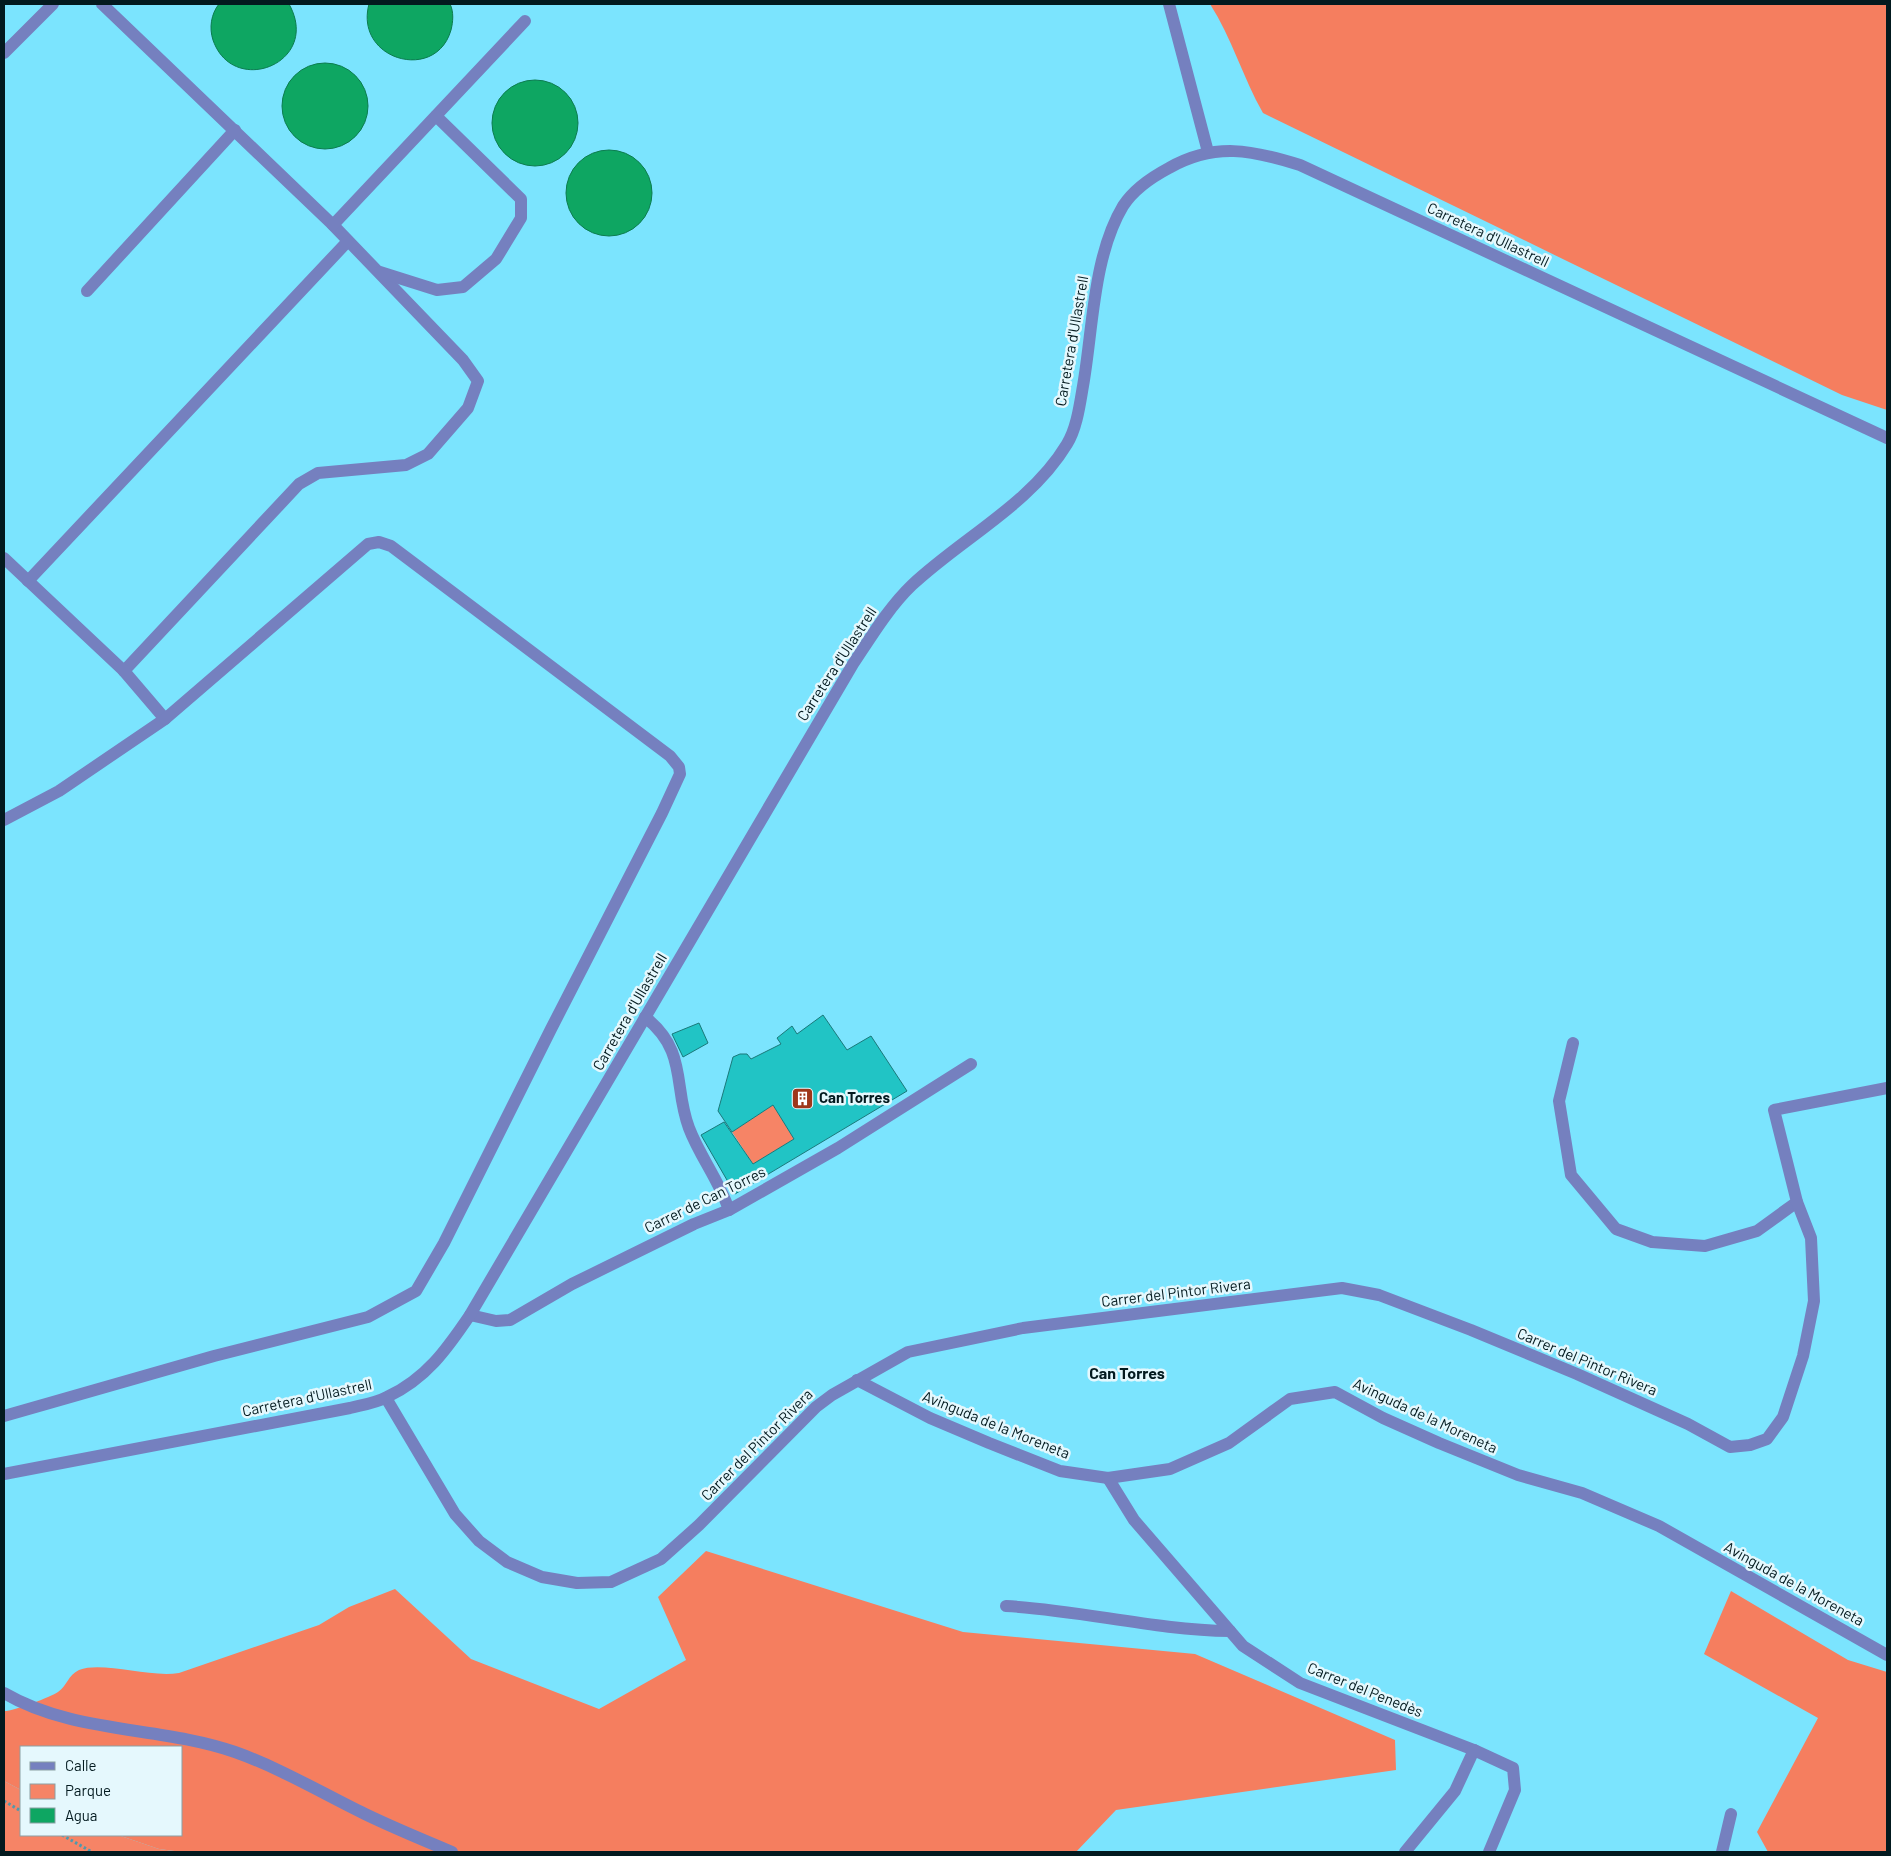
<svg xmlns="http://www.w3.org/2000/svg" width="1891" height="1856" viewBox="0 0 1891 1856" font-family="Barlow,sans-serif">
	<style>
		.green { fill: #f68466 }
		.forest { fill: #f57e5f }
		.water { fill: #0ea662; stroke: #0b7c4e }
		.building { fill: #21c4c5; stroke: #1a797a }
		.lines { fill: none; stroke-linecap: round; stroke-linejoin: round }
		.path { stroke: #4f99ac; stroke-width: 3; stroke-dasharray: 2.5 2.5; stroke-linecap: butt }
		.service { stroke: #7580bf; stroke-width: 12 }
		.minor { stroke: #7580bf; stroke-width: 12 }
		.tertiary { stroke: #7580bf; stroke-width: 12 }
		.labels { text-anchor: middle; stroke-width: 5; stroke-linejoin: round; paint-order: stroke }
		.street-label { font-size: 15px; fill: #031a1f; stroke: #e5f8fd }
		.poi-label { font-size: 15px; font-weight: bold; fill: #031a1f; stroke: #e5f8fd; text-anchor: start }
		.neighbourhood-label { font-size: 16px; font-weight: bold; fill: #031a1f; stroke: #e5f8fd }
	</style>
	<rect width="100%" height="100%" fill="#7be4fe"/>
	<g class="green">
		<path d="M773,1105L794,1139L753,1164L732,1132Z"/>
		<path d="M4,1781L21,1790V1835H118L159,1849L182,1852H4Z"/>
	</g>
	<g class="forest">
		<path d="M1210,4H1887V410L1842,395L1263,113C1243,78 1232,38 1210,4Z"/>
		<path d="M706,1551L963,1632L1195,1654L1395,1740L1396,1770L1116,1810L1076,1852H182L159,1849L118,1835H181V1747H21V1790L4,1781V1711C11,1712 51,1697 58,1692C67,1686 68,1675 79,1670C103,1661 149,1678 179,1673L319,1625L349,1607L395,1589L471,1659L599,1709L686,1660L658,1597Z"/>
		<path d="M1731,1591L1848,1660L1887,1672V1852H1768L1757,1832L1818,1718L1704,1654Z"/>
	</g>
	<g class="water">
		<path d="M219,4H289C322,63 233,98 213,40C209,28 211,14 219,4Z"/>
		<path d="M369,4H450C454,12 453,22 451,30C436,83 354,60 369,4Z"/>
		<circle cx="325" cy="106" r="43"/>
		<circle cx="535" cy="123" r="43"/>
		<circle cx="609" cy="193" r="43"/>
	</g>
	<g class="building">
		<path d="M823,1015L847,1050L871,1036L907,1091L735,1194L701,1135L724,1122L753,1164L794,1139L773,1105L732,1132L718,1111L733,1057L740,1054H747L751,1059L781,1044L777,1038L792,1026L797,1034Z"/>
		<path d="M699,1023L708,1043L683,1057L672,1034Z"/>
	</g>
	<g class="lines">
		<g class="path">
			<path d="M4,1801L21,1811"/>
			<path d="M62,1835L92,1852"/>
		</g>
		<g class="service">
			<path d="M102,4L333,225L463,360L478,381L468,408L428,454L406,465L318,473L299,484L124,671"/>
			<path d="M4,53L53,4"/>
			<path d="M333,225L525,21"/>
			<path d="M380,272L437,290L463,287L496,259L521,218V199L436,116"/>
			<path d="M87,291L235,130"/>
			<path d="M4,558L124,671L165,719L59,791L4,820"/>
			<path d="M28,581L348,241"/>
			<path d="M645,1017C688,1051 673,1086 689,1128C700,1157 719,1180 729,1210"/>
			<path d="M4,1416L214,1356L368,1317L416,1291L444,1243L551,1029L662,813L680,774L679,767L670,756L391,546L379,542L368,544L165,719"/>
			<path d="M1006,1606C1081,1610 1154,1630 1230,1631"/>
		</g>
		<g class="minor">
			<path d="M1573,1043L1559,1101L1571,1175L1616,1229L1652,1242L1705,1246L1757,1231L1797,1202"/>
			<path d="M470,1315L496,1321L510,1320L572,1284L694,1224L729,1210L838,1148L971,1064"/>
			<path d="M857,1380L930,1418L989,1443L1060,1471L1108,1478L1170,1469L1229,1443L1290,1399L1335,1392L1383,1418L1439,1443L1518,1475L1582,1493L1659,1526L1887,1655"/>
			<path d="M386,1398L455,1514L479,1541L507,1562L542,1577L577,1583L611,1582L661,1559L699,1525L816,1407L832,1395L908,1352L1023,1328L1342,1288L1379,1295L1471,1330L1577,1374L1688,1424L1730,1447L1750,1445L1767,1439L1783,1417L1803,1356L1814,1301L1811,1238L1797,1202L1774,1110L1887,1088"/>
			<path d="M1108,1478L1134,1520L1243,1646L1300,1683L1474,1750L1513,1768L1515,1790L1489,1852"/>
			<path d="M1405,1852L1455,1791L1474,1750"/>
			<path d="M1722,1852L1731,1814"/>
		</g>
		<g class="tertiary">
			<path d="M1169,4L1208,152"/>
			<path d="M4,1474L350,1408C362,1405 376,1403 387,1397C426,1379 447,1349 470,1315L853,664C871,637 889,607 912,585C962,538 1031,504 1067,444C1077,428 1080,403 1083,386C1093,329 1093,256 1123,206C1134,189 1152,177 1169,168C1215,142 1252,150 1300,165L1887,438"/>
			<path d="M4,1693C74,1734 160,1726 235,1752C280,1768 322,1793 365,1814C394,1828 423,1840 452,1852"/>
		</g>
	</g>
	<defs>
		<symbol id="building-square" viewBox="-11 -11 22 22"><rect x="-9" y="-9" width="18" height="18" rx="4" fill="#9f371a" stroke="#e5f8fd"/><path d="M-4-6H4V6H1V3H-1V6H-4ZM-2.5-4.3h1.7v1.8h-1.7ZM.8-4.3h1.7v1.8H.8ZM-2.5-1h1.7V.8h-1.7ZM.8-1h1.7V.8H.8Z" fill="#fff"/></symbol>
	</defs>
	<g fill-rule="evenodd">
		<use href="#building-square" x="790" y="1086" width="25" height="25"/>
	</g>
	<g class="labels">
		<g class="street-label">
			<text transform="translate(1488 235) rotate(25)" y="5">Carretera d'Ullastrell</text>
			<text transform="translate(1072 341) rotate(-80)" y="5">Carretera d'Ullastrell</text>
			<text transform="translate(837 664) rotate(-57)" y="5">Carretera d'Ullastrell</text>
			<text transform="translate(630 1012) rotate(-60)" y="5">Carretera d'Ullastrell</text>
			<text transform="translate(705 1200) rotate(-26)" y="5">Carrer de Can Torres</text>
			<text transform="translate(1176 1293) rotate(-7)" y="5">Carrer del Pintor Rivera</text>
			<text transform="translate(1587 1362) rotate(23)" y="5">Carrer del Pintor Rivera</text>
			<text transform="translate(307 1398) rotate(-12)" y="5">Carretera d'Ullastrell</text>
			<text transform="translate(1425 1416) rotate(25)" y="5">Avinguda de la Moreneta</text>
			<text transform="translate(996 1425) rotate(22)" y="5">Avinguda de la Moreneta</text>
			<text transform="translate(757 1445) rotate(-45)" y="5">Carrer del Pintor Rivera</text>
			<text transform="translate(1794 1584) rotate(29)" y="5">Avinguda de la Moreneta</text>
			<text transform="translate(1365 1690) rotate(22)" y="5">Carrer del Penedès</text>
		</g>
		<g class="poi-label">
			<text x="819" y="1103">Can Torres</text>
		</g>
		<g class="neighbourhood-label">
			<text x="1127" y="1379">Can Torres</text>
		</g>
	</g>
	<rect width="1891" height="1856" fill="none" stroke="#031a1f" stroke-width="10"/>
	<rect x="20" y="1746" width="162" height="90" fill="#e5f8fd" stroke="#8b9fa4"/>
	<rect x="30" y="1762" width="25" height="8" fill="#7580bf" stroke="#8b9fa4"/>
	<text x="65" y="1771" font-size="15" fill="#031a1f">Calle</text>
	<rect x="30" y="1784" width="25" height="15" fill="#f68466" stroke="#8b9fa4"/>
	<text x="65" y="1796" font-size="15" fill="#031a1f">Parque</text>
	<rect x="30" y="1808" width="25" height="15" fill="#0ea662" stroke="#8b9fa4"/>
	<text x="65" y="1821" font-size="15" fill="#031a1f">Agua</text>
</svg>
